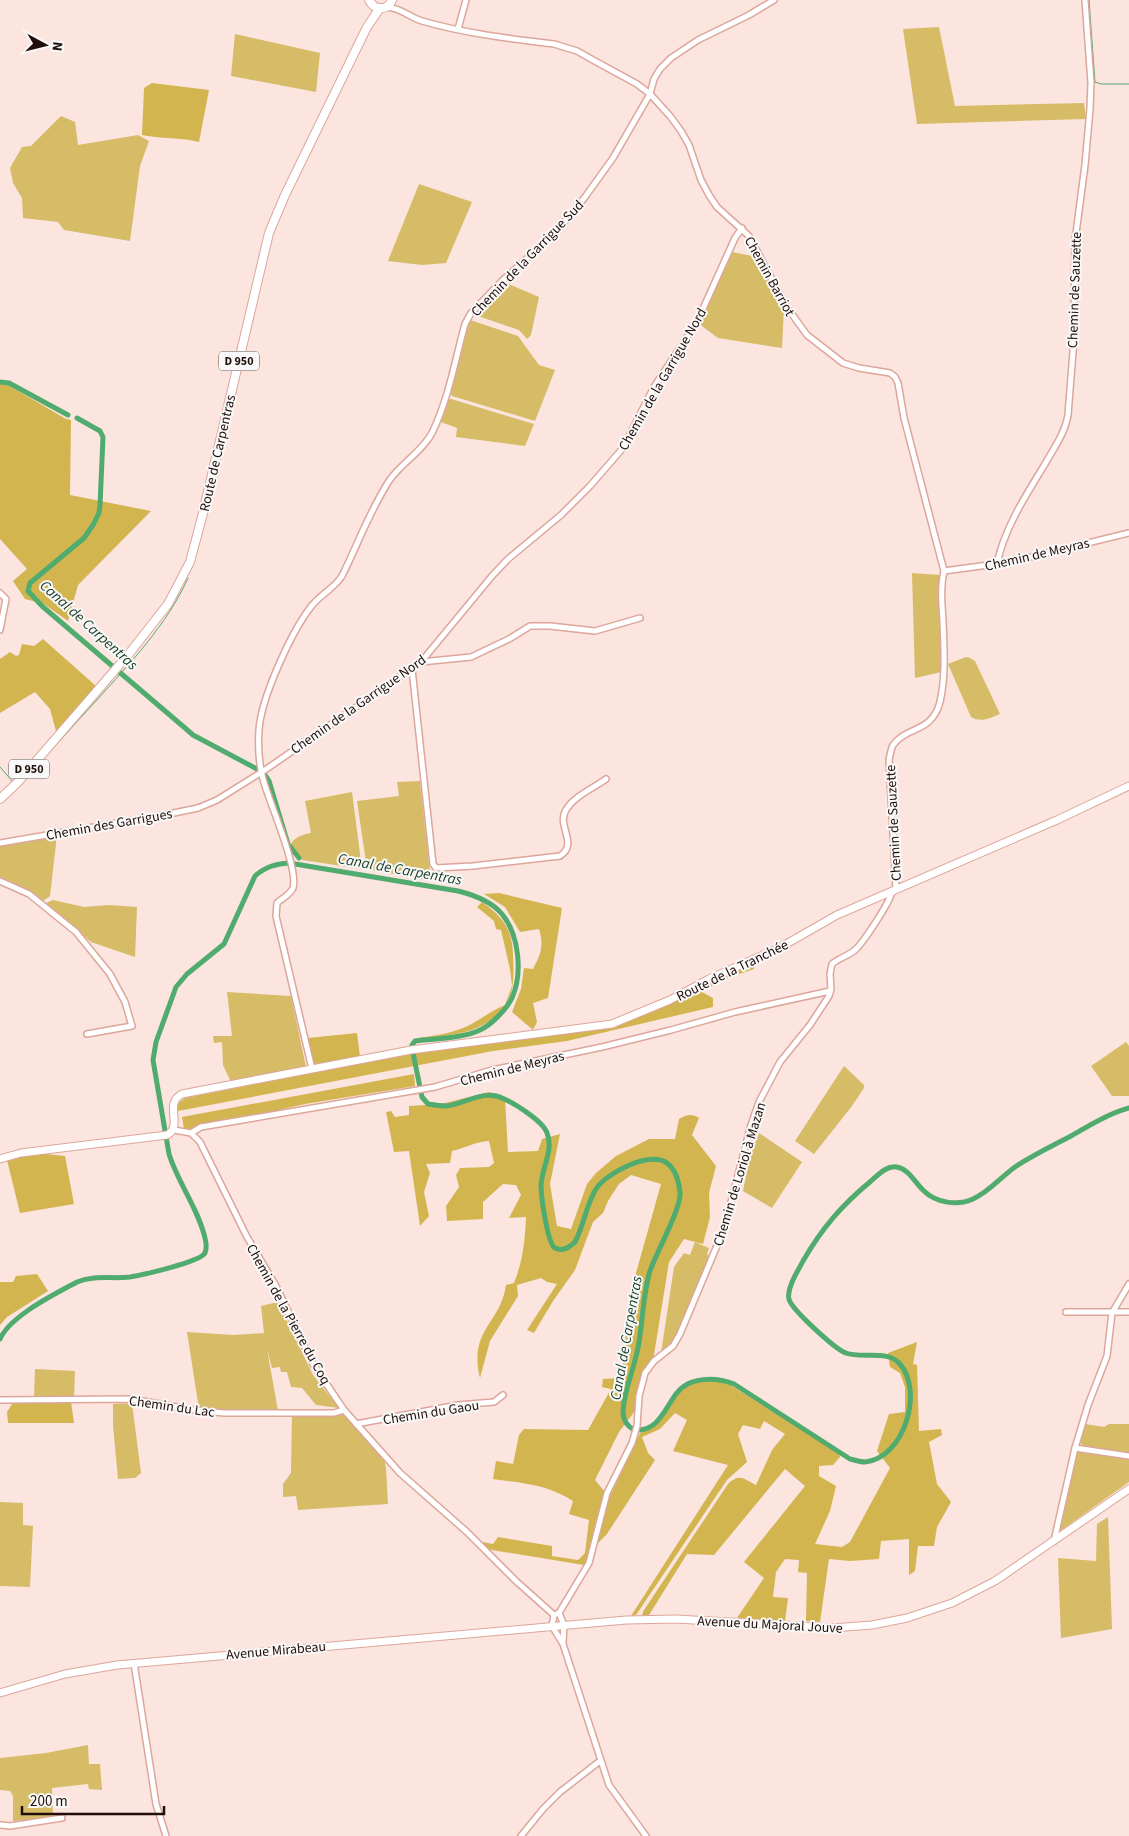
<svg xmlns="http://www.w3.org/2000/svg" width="1129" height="1836" viewBox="0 0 1129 1836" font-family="'Source Sans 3',sans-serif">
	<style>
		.green { fill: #d6bc66 }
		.forest { fill: #d3b550 }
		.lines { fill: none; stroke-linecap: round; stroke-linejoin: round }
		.stream { stroke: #50ab6f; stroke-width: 1 }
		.canal { stroke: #50ab6f; stroke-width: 5 }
		.street-casing { stroke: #dda69a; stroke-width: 8 }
		.secondary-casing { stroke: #dda69a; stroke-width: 9 }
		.primary-casing { stroke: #dda69a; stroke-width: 10 }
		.street { stroke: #fff; stroke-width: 5 }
		.secondary { stroke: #fff; stroke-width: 7 }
		.primary { stroke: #fff; stroke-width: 8 }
		.labels { text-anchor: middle; stroke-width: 4; stroke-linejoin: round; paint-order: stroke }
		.shield { fill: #f8f8f8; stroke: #625451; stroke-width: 1 }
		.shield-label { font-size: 12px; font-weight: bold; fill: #210e0a }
		.street-label { font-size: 14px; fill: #210e0a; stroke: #f8f8f8 }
		.water-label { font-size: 15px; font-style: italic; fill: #173d24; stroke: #f8f8f8 }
	</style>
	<rect width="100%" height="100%" fill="#fce4df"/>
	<g class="green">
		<path d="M939,27L955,106L1084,103L1086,119L917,124L903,29Z"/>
		<path d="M235,34L320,53L316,92L231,76Z"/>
		<path d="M61,116L75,122L78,145L138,135L149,141L140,166L130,241L64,230L58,222L23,218L22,198L13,183L10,168L22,147L31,146Z"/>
		<path d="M419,184L472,202L446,263L422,265L388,261Z"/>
		<path d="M732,252L757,257L784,307L782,348L718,338L698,323Z"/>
		<path d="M504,282L539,297L531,335L527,339L519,330L478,316L476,311Z"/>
		<path d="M470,320L518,336L539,365L555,370L535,421L452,396L450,392L467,325Z"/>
		<path d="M451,399L534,424L525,446L456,437L457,428L441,422L448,400Z"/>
		<path d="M912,573L940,575L941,672L915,678Z"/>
		<path d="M966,657L970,658L975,661L1000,714C990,718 981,723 971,717L948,664Z"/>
		<path d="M420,781L431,881L367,869L357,801L399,796L397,782Z"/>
		<path d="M352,792L362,869L302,860L291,845C292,838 304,834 311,833L305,801Z"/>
		<path d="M57,835L50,896L43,901L31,892L0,878V846Z"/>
		<path d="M53,900L84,907L109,905L137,907L135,957L91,942L46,903Z"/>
		<path d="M227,992L291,996L306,1067L235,1082L230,1080L223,1065L222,1042L214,1043L213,1036H232Z"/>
		<path d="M1126,1042L1129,1046V1096H1112L1091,1066Z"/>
		<path d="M844,1066L864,1085V1088L852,1106L814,1154L795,1141Z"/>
		<path d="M759,1133L802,1162L772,1208L743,1191L750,1156Z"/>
		<path d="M695,1242L709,1248L707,1254L711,1257L676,1342L661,1353L674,1267L684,1253L690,1255Z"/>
		<path d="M278,1302L313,1375L339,1408L316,1405L302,1388L291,1387L287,1372H281L280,1367L272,1368L267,1349L278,1411L199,1409L187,1332L234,1335L264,1333L261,1306Z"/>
		<path d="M35,1369L75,1371L74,1398H34Z"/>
		<path d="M132,1403L141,1473L135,1478L118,1479L113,1425V1404Z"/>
		<path d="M342,1414L348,1417L384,1459L386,1468L388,1504L298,1510L296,1496L283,1497V1484L291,1473L292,1416Z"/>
		<path d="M1085,1424L1104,1427L1109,1424H1129V1453L1085,1448C1076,1441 1081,1434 1085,1424Z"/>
		<path d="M1076,1452L1129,1459V1482L1060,1531L1058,1530Z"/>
		<path d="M0,1502L23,1503V1525L33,1526L30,1587L0,1586Z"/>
		<path d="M1108,1517L1112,1629L1061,1638L1058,1558L1096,1561L1097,1524Z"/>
		<path d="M88,1745L89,1764H100L102,1790L89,1789L88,1784L52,1788L53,1815L45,1819L13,1821V1796L10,1791L0,1790V1758L46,1753Z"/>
	</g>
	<g class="forest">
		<path d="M152,83L209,90L199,142C180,137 161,139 142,135L144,88Z"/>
		<path d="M0,383L8,385L66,419L71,420L70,495L151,511L78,585L68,621L44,604L25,599L13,581L27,569L0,539Z"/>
		<path d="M43,639L96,686L56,731L50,709L35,692L0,713V659L10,652L16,656L19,655L22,644L34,646Z"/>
		<path d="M499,893L562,908L548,998L533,1003L537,1022L533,1030L512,1012L521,989L524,968L533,969C541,954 544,946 539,929L520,932L505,907L484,894Z"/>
		<path d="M482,902C493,910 503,918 508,930C512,938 513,948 513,957C515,990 512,1011 479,1027C463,1035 436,1037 418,1039L417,1038C432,1036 449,1034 463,1028C478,1022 490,1011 505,1005L512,986L510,969L501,930L496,929L494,921L477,907Z"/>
		<path d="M754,962V969L722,980L702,992L713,998V1007L567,1041L493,1051L178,1111L177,1104L185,1098L417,1052L594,1029Z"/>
		<path d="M357,1033L360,1057L314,1067L308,1038Z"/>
		<path d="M414,1074L415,1086L305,1104L191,1130L184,1129L182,1117Z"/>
		<path d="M489,1092L505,1099L508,1152L538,1151L542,1139L560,1134L550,1184L557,1226L571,1229L587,1184L596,1173L616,1156L649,1139H675L679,1119C687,1115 691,1113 699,1118L692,1135L716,1166L709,1193L710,1217L703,1244L684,1239L669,1262L653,1361L649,1364L641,1379L635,1411L619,1432L595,1480L605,1492L587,1562L584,1565L486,1549L477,1541L493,1544L498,1537L552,1546V1556L578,1560L585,1553L589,1520L569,1514L573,1501C547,1484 522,1483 493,1479L496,1461L513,1464L519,1435L524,1429L588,1430L611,1389L602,1387L603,1379L621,1378L628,1313L636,1273L661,1184L631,1175L619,1184L608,1201L603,1213L593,1222L575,1270L553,1301L534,1333L527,1330L557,1284L547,1282L541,1278L517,1285L518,1296L490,1341L480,1378C468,1330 501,1323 506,1285L514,1283C523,1261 525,1240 526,1217L509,1218L521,1195L516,1185L503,1184L483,1202V1219L447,1221L446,1206L459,1187L456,1175L460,1168L489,1167L494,1163L489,1141C474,1142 466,1148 452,1151L450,1163L426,1164L430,1173L424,1192L429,1216L420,1226L409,1151L394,1152L386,1112L391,1111L395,1117L409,1115V1106L441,1104Z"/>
		<path d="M36,1153L65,1156L74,1204L20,1213L7,1160L16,1156Z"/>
		<path d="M37,1274L48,1291L7,1317L0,1325V1282H13L16,1276Z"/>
		<path d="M917,1342L913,1364L917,1365L919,1431L941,1429L942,1435L929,1442L937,1484L951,1502L937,1527L934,1546H918L915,1571L909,1575V1539L881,1541L879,1559L850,1561L829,1559L820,1622L806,1621L807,1573L798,1572L799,1560L785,1559L776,1572L773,1597L788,1598L785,1621L737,1618L764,1578L744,1562L805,1486L785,1469L714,1555L687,1554L649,1615H642L644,1610L728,1484C740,1473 743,1479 756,1485L772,1450L785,1434L764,1421L760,1429L743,1425L738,1434L747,1462L727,1480L636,1615L631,1616L728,1465L673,1451L687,1420L675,1413L660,1429L642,1437L648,1453L655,1460L607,1534L594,1547L609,1498L640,1433C679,1419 668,1372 724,1381L839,1453L840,1457L833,1465L819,1466V1476L836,1486L830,1511L815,1544L842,1547L850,1542L890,1468L877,1451L889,1414L905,1412V1387L900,1373L890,1367L888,1353Z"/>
		<path d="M14,1401L71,1402L74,1423H8L7,1412Z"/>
	</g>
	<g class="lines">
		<g class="stream">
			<path d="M1089,0L1095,82L1101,84H1129"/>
			<path d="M0,767L13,782"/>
			<path d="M34,769C55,747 75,723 96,701C130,663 167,625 188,578"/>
			<path d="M6,798L16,789"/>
		</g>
		<g class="canal">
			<path d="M0,382L9,383L68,415"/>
			<path d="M77,418L100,431L103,437L100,505L99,513L93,525L84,538L30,583L28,591L42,606L185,728L193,735L257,769"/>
			<path d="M265,775L269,781L288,844L299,858"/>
			<path d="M0,1339C10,1316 55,1294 77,1282C95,1275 112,1279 130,1277C142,1275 200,1262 205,1253C207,1248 206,1242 205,1238C198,1208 178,1183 169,1154L153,1060L156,1042L176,987L187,974L224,944L255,876C265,867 275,864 289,863L458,891C474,895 491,901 502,914C519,935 523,973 512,998C506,1010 491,1025 480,1030C464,1038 433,1039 415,1041L412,1045V1048L422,1097L428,1104C434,1105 441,1106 447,1106C464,1104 485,1089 502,1098C514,1103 543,1121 547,1133C554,1150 542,1167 541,1185C541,1195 547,1243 555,1248C563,1252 570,1247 575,1242C584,1225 586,1205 596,1189C606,1173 649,1151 667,1163C676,1170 679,1182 680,1193C681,1209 656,1253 650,1271C643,1294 643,1318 639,1342C636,1365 624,1388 623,1412C623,1420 627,1426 634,1430C658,1432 664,1410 676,1394C689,1376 716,1377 734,1384L850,1459C855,1460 860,1462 865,1462C904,1458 924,1392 900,1364C887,1349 862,1359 846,1353C836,1350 791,1309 789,1299C788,1297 789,1294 789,1292C791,1280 798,1271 803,1261C822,1228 842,1205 871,1181C878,1175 887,1165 897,1167C909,1169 915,1183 924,1191C936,1203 958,1206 973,1199C989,1192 1001,1177 1015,1167C1033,1155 1052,1146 1071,1136C1090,1125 1108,1114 1129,1108"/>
		</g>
		<defs>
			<g id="street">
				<path d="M387,7C401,8 409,17 422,21C463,33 511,39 554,44L577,51L593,60L637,84L650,94L670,116L681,131L689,145L701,180L709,195L717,207L749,236L786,306L807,335L843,363L859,368L890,373L895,377L898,383L904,418L944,571C940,588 942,604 943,621C944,647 946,676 940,702C932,733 907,726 893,745C891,749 890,755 889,760L896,889"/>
				<path d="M458,29L466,0"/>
				<path d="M997,564C1004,529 1026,495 1045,464C1054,448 1065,433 1068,415L1074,339L1075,241L1085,165L1090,109L1091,83L1085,0"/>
				<path d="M944,571L1010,562L1129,533"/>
				<path d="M0,593L6,599L0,630"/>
				<path d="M421,662L471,657L509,639L530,626H550L595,631L640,618"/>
				<path d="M412,669L433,864L436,868L473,866L560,856C579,844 556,825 566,810C574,796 594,788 606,779"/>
				<path d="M0,843L164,815L198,808L217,800L265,770L421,662L492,576L508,559L561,515L590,486L623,448L654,387L697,322L735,238L742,228"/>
				<path d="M0,881L29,894L76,932L110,974L125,1002L132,1026L87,1034"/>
				<path d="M312,1069L276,916L277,903C282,898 290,895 293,888C299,869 269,802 263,779C259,764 258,745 259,730C261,698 291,633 310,608C319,595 334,589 342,576C358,544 369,512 389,481C401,463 422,452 432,433C449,398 455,360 465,324L471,313L502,281L557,231L585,197L613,158L650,94L654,79L660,69L671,58L698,40L749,15L774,0"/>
				<path d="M174,1130L191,1133L200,1142L247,1237L276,1286L313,1364L344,1410L400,1473L467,1532L517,1582L554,1615"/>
				<path d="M191,1133L201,1127L435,1087L492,1070L602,1047L671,1030L735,1012L830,991"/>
				<path d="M1066,1312H1129"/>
				<path d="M0,1400L131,1399L194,1410L224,1413H334L344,1410"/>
				<path d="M356,1424L458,1405L494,1402L503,1395"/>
				<path d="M1075,1448L1129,1456"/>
				<path d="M1054,1541L1075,1448L1088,1405L1107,1356L1112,1313L1129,1284"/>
				<path d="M559,1613L564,1625L563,1643"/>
				<path d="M134,1663L156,1804L166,1836"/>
				<path d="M0,1825L10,1826L62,1818"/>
				<path d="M521,1836L543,1809L560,1792L600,1761"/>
				<path d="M646,1836L609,1785L563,1644L552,1626L554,1615L559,1613L589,1563L607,1493L632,1443L637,1426L639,1396L645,1373L654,1361L673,1346L680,1334L724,1229L751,1125L759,1102L780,1062L810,1025L829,996L831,989L830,974L832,964C839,958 848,956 855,950C863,943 891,901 892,891"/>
			</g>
			<g id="secondary">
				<path d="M0,1159L21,1153L167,1135C184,1126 163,1104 182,1094L411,1050L612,1024L670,1000L709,979L781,947L837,915L1057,820L1129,786"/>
				<path d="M0,1693L65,1674L117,1665L626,1620L676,1619L832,1628L872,1625L907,1618L952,1603L995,1581L1129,1489"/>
			</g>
			<g id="primary">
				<path d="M369,0C375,11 387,11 392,0"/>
				<path d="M0,799L19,781L128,655L168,604L190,562L202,517L269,233L285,195L367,27L380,8"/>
			</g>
		</defs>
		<use href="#street" class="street-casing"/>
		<use href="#secondary" class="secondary-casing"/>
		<use href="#primary" class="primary-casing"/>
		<use href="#street" class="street"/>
		<use href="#secondary" class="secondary"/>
		<use href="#primary" class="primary"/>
	</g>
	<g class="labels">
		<g class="shield">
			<rect x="219" y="351.5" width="40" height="19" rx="4"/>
			<rect x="9" y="759.5" width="40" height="19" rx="4"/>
		</g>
		<g class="shield-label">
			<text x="239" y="365">D 950</text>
			<text x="29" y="773">D 950</text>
		</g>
		<g class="street-label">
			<text transform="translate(527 258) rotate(-46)" y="5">Chemin de la Garrigue Sud</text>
			<text transform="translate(770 276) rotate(61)" y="5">Chemin Barriot</text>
			<text transform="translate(1074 290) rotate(-88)" y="5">Chemin de Sauzette</text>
			<text transform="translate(662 379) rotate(-60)" y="5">Chemin de la Garrigue Nord</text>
			<text transform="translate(217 453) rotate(-77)" y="5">Route de Carpentras</text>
			<text transform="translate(1037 554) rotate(-13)" y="5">Chemin de Meyras</text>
			<text transform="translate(358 704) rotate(-35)" y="5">Chemin de la Garrigue Nord</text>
			<text transform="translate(893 823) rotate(-93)" y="5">Chemin de Sauzette</text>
			<text transform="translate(109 824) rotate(-10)" y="5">Chemin des Garrigues</text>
			<text transform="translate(732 970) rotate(-26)" y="5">Route de la Tranchée</text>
			<text transform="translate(512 1068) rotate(-14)" y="5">Chemin de Meyras</text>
			<text transform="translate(739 1174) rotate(-73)" y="5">Chemin de Loriol à Mazan</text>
			<text transform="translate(289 1314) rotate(61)" y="5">Chemin de la Pierre du Coq</text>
			<text transform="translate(172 1406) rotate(8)" y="5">Chemin du Lac</text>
			<text transform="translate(431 1412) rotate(-9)" y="5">Chemin du Gaou</text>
			<text transform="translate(770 1624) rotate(3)" y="5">Avenue du Majoral Jouve</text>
			<text transform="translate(276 1650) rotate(-5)" y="5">Avenue Mirabeau</text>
		</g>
		<g class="water-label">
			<text transform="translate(89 625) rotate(42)" y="5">Canal de Carpentras</text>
			<text transform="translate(400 869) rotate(10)" y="5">Canal de Carpentras</text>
			<text transform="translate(626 1338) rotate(-80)" y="5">Canal de Carpentras</text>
		</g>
	</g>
	<g transform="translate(45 45) rotate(97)" stroke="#f8f8f8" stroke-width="4" paint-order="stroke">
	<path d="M0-4L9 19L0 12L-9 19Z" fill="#210e0a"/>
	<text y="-8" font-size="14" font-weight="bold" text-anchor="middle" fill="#210e0a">N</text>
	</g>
	<path d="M22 1806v8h142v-8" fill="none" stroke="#210e0a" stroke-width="2.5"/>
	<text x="30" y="1806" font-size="15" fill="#210e0a" stroke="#f8f8f8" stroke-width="4" paint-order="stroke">200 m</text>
</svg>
